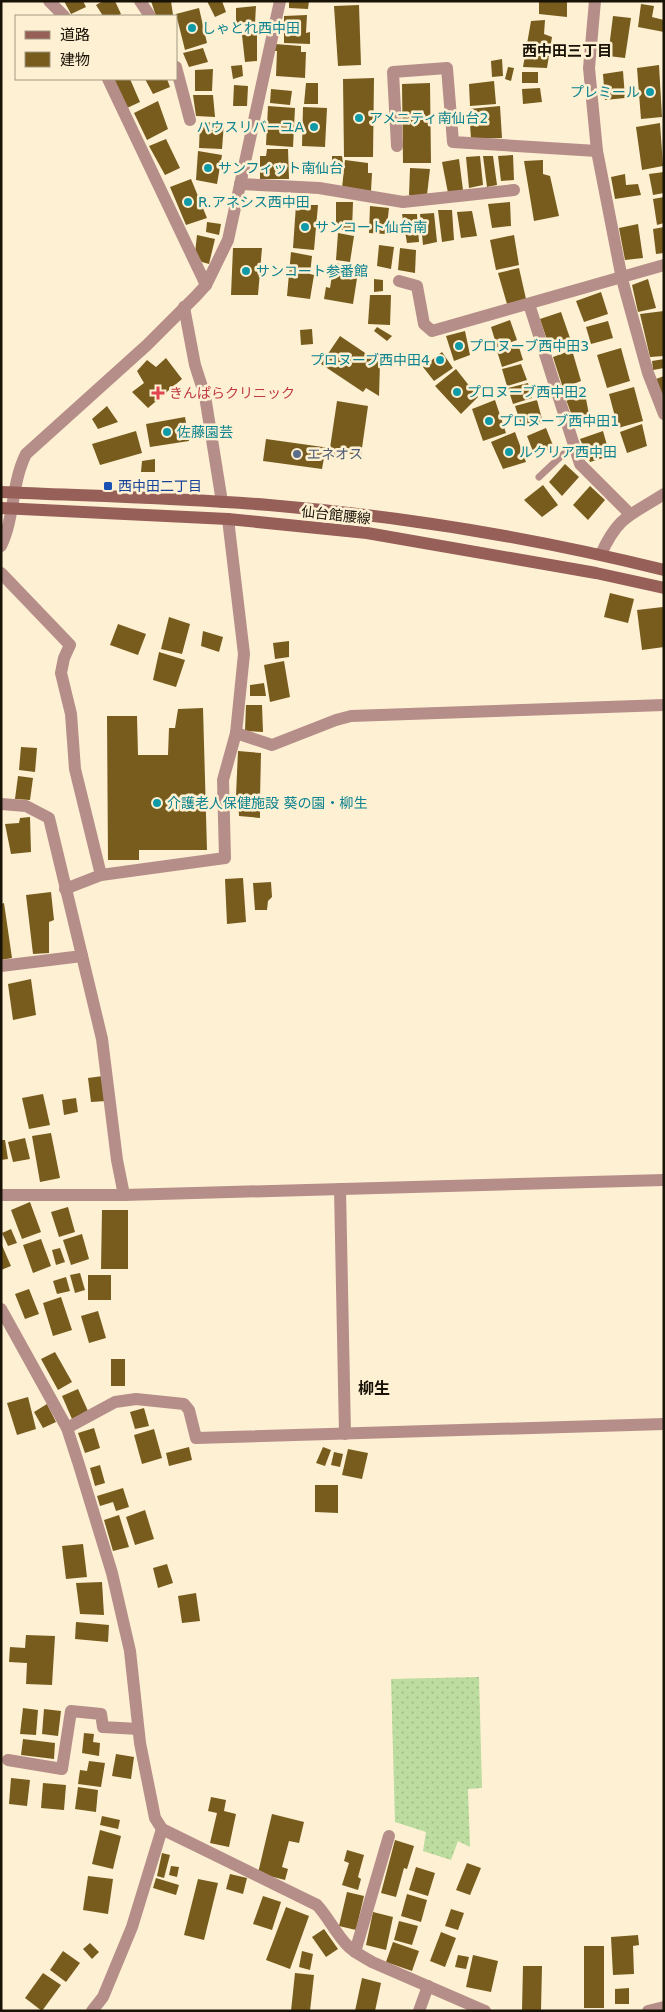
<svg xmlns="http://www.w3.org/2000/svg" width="665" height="2012" viewBox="0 0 665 2012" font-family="'DejaVu Sans','Noto Sans JP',sans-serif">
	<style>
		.grass { fill: url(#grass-dots) }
		.building { fill: #775c1d }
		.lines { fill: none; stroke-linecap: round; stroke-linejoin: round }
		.lane { stroke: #b68e89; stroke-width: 7 }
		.street { stroke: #b68e89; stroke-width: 12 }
		.secondary { stroke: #965f58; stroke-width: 12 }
		.culture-dot { fill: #0f9aa8; stroke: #fef0d3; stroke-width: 2 }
		.health-dot { fill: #e0444e; stroke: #fef0d3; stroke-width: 2 }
		.service-dot { fill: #5c6f8a; stroke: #fef0d3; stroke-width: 2 }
		.transit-dot { fill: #1a4fb4; stroke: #fef0d3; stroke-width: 2 }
		.labels { text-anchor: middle; stroke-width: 5; stroke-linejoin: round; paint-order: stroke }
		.culture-label { font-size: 14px; fill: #0d838f; stroke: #fef0d3; text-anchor: start }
		.health-label { font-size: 14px; fill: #be3a42; stroke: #fef0d3; text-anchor: start }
		.service-label { font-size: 14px; fill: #4e5e75; stroke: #fef0d3; text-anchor: start }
		.transit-label { font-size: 14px; fill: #164399; stroke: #fef0d3; text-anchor: start }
		.street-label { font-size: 14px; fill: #191307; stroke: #fef0d3 }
		.neighbourhood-label { font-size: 15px; font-weight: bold; fill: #191307; stroke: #fef0d3 }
		.quarter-label { font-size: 16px; font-weight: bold; fill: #191307; stroke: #fef0d3 }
	</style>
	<defs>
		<pattern id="grass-dots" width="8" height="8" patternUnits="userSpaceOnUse" patternTransform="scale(1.25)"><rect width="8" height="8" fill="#bddc9f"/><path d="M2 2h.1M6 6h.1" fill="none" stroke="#a2bc87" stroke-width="1.8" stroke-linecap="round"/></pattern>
	</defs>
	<rect width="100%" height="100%" fill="#fef0d3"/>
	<path class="grass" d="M479,1677L482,1788L468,1789L470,1847L458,1841L451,1860L423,1851L426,1832L395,1822L391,1679Z"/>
	<g class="building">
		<path d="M64,1H83L86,7L71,14Z"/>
		<path d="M103,1H115L121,14L117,16H103L96,5Z"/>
		<path d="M151,1H171L173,15L156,16Z"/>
		<path d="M207,1H222L226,12L215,17Z"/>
		<path d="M289,1H309L308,9L289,8Z"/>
		<path d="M539,1L567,2V17L539,14Z"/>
		<path d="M641,4L654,6L652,17L664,20V32L638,27Z"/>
		<path d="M359,5L361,65L338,66L334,6Z"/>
		<path d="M256,6L255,23H236V8Z"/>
		<path d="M199,8L207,43L185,50L176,14Z"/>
		<path d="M307,15L306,33L310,32V44L284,43V16Z"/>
		<path d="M613,16L631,18L625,58L608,56Z"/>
		<path d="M545,20L544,34L552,37L547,68L523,67L531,21Z"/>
		<path d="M257,33V61L245,62L242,35Z"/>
		<path d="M275,44L301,46V52H306L305,78L276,76L277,51H274Z"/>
		<path d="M203,48L208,62L189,67L183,53Z"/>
		<path d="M502,59L503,76L492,77L491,61Z"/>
		<path d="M242,65L243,76L233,79L231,66Z"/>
		<path d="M659,65L662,117L641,119L637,68Z"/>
		<path d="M508,67L514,68L511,81L505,79Z"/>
		<path d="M213,69L212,91H195V70Z"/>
		<path d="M623,71L625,98L605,100L603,74Z"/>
		<rect x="522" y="72" width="16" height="11"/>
		<path d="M374,78L373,157H344L343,79Z"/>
		<path d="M111,79H130L140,102L127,108Z"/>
		<path d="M145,79H167L170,87L153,94Z"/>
		<path d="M494,81L496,104L470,106L469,84Z"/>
		<path d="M306,83H318V104H304Z"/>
		<path d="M430,83L431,163H403L402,84Z"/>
		<path d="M234,85L248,86L247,106H233Z"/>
		<path d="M540,88L542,102L523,104L522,89Z"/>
		<path d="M271,89L292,91L290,105L270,103Z"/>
		<path d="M193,95H213L215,117L196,116Z"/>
		<path d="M158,101L168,129L147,140L134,113Z"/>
		<path d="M268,106L295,108L293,147L266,145Z"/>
		<path d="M500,106L502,138L471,139L469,109Z"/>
		<path d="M303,107L327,108L325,147L302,146Z"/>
		<path d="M200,122L224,123L222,149L199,148Z"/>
		<path d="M660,123L663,166L642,170L636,127Z"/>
		<path d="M166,139L180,168L165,175L149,146Z"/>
		<path d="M267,149H288L289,179H260V156H266Z"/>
		<path d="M198,151L222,155L217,184L196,180Z"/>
		<path d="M513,155L514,180L501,181L498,156Z"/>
		<path d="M332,156H342L343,164H332Z"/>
		<path d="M480,156L483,185L469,188L466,157Z"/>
		<path d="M483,156H493L497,185L487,187Z"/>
		<path d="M459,159L463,190L448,193L442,162Z"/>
		<path d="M345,160L368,163V173H372L371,191L342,188Z"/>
		<path d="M543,160V174L550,176L559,216L534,221L524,161Z"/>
		<path d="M410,168L430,169L427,195H409Z"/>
		<path d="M664,172V193L653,195L649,174Z"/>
		<path d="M625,174L626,185L638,184L641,195L615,199L611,177Z"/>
		<path d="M191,179L207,218L186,225L170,187Z"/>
		<path d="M664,197V223L657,225L653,199Z"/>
		<path d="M336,202H353L352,230H336Z"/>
		<path d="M510,202L511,226L492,228L488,204Z"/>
		<path d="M296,205H318L314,250L293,248Z"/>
		<path d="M370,206L389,208L386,234L369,233Z"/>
		<path d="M438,210H452L454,240L442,242Z"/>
		<path d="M472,211L477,236L461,238L457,212Z"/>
		<path d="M434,213L437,242L423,245L420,214Z"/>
		<path d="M402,214H417L419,242L407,243Z"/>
		<path d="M207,222L221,224L219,235L206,232Z"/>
		<path d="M638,224L643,258L625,260L619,228Z"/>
		<path d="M664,227V253L656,254L653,229Z"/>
		<path d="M338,233L354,236L350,262L336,260Z"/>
		<path d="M197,235L215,239L209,264L202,262L195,253Z"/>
		<path d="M514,235L519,265L496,270L490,240Z"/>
		<path d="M379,245L394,247L391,269L377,266Z"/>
		<path d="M233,248H262L258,295H231Z"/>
		<path d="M400,248L416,250L415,273L398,270Z"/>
		<path d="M291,252L312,256L310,274L314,275L310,299L287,296Z"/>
		<path d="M334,263L350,266V271L358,272L353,304L324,299L326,287L330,288Z"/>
		<path d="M519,268L526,299L507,304L498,273Z"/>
		<path d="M374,279L383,280V291L374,292Z"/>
		<path d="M648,279L656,308L638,312L632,285Z"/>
		<path d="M601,292L608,314L584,322L576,301Z"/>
		<path d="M370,295H391L390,325L368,324Z"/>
		<path d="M664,311V356L650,357L640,314Z"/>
		<path d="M561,312L571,341L550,349L540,319Z"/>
		<path d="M510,320L517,340L497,347L491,327Z"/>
		<path d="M608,321L613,338L591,344L586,327Z"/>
		<path d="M377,327L392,336L387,341L374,331Z"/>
		<path d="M312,329L313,344L301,345L300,330Z"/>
		<path d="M465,331L470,355L454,361L446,336Z"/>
		<path d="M340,336L380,363L379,396L366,388L363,392L321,364Z"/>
		<path d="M518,344L523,360L502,367L497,351Z"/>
		<path d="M621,348L630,381L607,388L597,355Z"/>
		<path d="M572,350L581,381L563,388L553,357Z"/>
		<path d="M442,352L453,368L434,381L423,367Z"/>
		<path d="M166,358L182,379L148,408L132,392L144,383L137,371L147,360L156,367Z"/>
		<path d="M664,359V368L653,370L652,361Z"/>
		<path d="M521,364L527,380L507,386L502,369Z"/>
		<path d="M456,369L478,397L461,414L435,386Z"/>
		<path d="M664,376V399L656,379Z"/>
		<path d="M528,383L532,398L513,404L508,388Z"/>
		<path d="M634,387L643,421L618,428L609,394Z"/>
		<path d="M584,388L590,420L575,424L564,394Z"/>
		<path d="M495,400L506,433L483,441L472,409Z"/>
		<path d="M537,400L543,423L522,428L515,406Z"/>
		<path d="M337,401L368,406L361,455L343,453L342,460L324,458L322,469L263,461L266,439L330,448Z"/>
		<path d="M107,406L118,422L98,429L92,419Z"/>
		<path d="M185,417L189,441L150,447L146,424Z"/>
		<path d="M642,424L647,446L627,453L620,432Z"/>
		<path d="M546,428L554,448L534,454L527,436Z"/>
		<path d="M136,431L142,453L100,465L92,444Z"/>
		<path d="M603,431L610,456L590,462L580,439Z"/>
		<path d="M515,432L526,462L503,469L491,442Z"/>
		<path d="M155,459V472H141L142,461Z"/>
		<path d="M565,464L579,477L562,496L549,482Z"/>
		<path d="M543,485L558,505L542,517L524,500Z"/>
		<path d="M590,486L605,500L588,520L573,505Z"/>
		<path d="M610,593L634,599L628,623L604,617Z"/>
		<path d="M663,607L664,647L642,650L637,610Z"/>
		<path d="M169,617L190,624L182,654L161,649Z"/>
		<path d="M118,624L146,634L138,655L110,645Z"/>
		<path d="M203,631L223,637L219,652L201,646Z"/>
		<path d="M289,641V657L275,659L273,643Z"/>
		<path d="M159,652L185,660L176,687L153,680Z"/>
		<path d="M284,661L290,697L270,702L264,665Z"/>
		<path d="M264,683L266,696H250V685Z"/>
		<path d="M246,705H262L263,732L245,731Z"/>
		<path d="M203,708L207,850H139V860H108L107,716H137L138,755H168L169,728H175L178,709Z"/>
		<path d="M21,747L37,748L35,772L19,770Z"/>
		<path d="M238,751L261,753L260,798L236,796Z"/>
		<path d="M18,776L33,778L30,800L15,799Z"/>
		<path d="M238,800L260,801V818L239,816Z"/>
		<path d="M30,817L31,852L11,854L5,824L19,823L20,818Z"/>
		<path d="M243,878L246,922L227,924L225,879Z"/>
		<path d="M271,882L272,897L268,901L267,910H255L253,883Z"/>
		<path d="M51,892L54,920L49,922V953L33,954L26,895Z"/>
		<path d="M4,903L12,958L1,960V904Z"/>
		<path d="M31,979L36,1015L13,1020L8,984Z"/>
		<path d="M103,1076L106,1101L91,1102L88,1078Z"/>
		<path d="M43,1094L50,1125L29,1129L22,1098Z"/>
		<path d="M76,1098L78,1112L64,1115L62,1100Z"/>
		<path d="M51,1133L60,1178L40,1182L32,1136Z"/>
		<path d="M25,1138L30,1159L13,1162L8,1142Z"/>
		<path d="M1,1140H5L8,1159L1,1160Z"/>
		<path d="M30,1202L41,1232L22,1239L11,1210Z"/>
		<path d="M68,1207L75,1232L59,1237L51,1212Z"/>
		<path d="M102,1210H128V1269H101Z"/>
		<path d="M11,1229L17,1243L8,1246L2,1233Z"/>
		<path d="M82,1234L89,1259L71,1265L63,1240Z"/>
		<path d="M41,1239L51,1266L33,1273L23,1245Z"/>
		<path d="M1,1243L11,1266L1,1270Z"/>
		<path d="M60,1248L65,1262L56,1265L52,1250Z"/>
		<path d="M80,1273L85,1290L75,1293L70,1275Z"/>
		<rect x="88" y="1275" width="23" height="25"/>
		<path d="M66,1277L70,1291L57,1294L53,1281Z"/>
		<path d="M29,1289L39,1314L25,1319L15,1294Z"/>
		<path d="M61,1297L72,1330L53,1336L43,1303Z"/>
		<path d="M98,1311L106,1338L89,1343L81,1316Z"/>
		<path d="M55,1352L72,1382L58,1390L41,1359Z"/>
		<rect x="111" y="1359" width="14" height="27"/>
		<path d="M78,1389L88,1411L72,1419L62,1396Z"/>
		<path d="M28,1397L36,1429L17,1435L7,1403Z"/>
		<path d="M47,1404L56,1422L43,1428L34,1412Z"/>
		<path d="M144,1408L149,1426L135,1429L130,1412Z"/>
		<path d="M94,1428L100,1448L85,1453L78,1433Z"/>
		<path d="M154,1429L162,1458L142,1464L134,1435Z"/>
		<path d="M189,1447L192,1460L169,1466L166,1453Z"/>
		<path d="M323,1447L331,1450L325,1466L316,1463Z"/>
		<path d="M348,1449L368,1453L362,1479L342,1475Z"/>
		<path d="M334,1452L343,1454L340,1467L331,1465Z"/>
		<path d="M100,1465L105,1483L95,1486L90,1468Z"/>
		<path d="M315,1485H338V1513L315,1512Z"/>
		<path d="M123,1488L129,1507L116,1511L113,1502L100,1506L97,1496Z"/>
		<path d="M145,1510L154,1539L135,1545L126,1517Z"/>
		<path d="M119,1515L129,1547L113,1551L104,1520Z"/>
		<path d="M83,1544L87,1577L66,1579L62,1546Z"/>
		<path d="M167,1564L173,1583L158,1588L153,1568Z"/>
		<path d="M102,1582L104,1615L80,1614L76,1583Z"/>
		<path d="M196,1593L200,1621L182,1623L178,1596Z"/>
		<path d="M76,1622L109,1625L108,1642L75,1639Z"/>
		<path d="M26,1635L55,1636L52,1685L26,1684L27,1663L9,1662L10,1647L25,1648Z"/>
		<path d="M23,1708L38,1710L36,1735L20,1734Z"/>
		<path d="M44,1709L61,1711L58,1736L42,1734Z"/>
		<path d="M84,1733L94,1734L93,1742L100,1743L99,1756L82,1753Z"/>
		<path d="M23,1739L55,1743L54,1759L21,1755Z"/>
		<path d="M116,1754L134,1757L131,1779L112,1776Z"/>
		<path d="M89,1761L105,1763L101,1787L78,1784L80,1770L87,1771Z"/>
		<path d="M11,1778L30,1780L27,1806L9,1804Z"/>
		<path d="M43,1783L66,1785L64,1810L41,1808Z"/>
		<path d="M78,1787L98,1790L96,1812L75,1809Z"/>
		<path d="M211,1797L226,1800L224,1811L236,1814L229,1847L210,1843L217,1813L208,1811Z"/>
		<path d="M272,1814L304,1822L299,1843L289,1841L282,1867L288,1869L285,1880L258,1873Z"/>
		<path d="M102,1816L120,1820L118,1829L100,1825Z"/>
		<path d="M100,1830L121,1836L113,1869L92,1864Z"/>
		<path d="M395,1840L414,1846L407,1869L404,1868L396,1897L381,1893Z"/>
		<path d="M347,1850L364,1855L358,1877L361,1879L358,1890L342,1885L349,1863L344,1861Z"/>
		<path d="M162,1853L170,1855L164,1878L157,1876Z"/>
		<path d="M467,1863L481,1868L470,1895L456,1890Z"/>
		<path d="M171,1866L179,1867L177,1877L169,1875Z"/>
		<path d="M416,1867L435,1873L428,1896L409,1890Z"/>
		<path d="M230,1874L247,1878L243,1894L226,1889Z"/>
		<path d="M88,1876L113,1879L108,1914L83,1910Z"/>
		<path d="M156,1878L179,1885L176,1895L153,1888Z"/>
		<path d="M198,1879L218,1883L204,1940L184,1935Z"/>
		<path d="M347,1892L364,1896L356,1930L339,1926Z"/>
		<path d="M407,1894L427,1900L421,1922L401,1916Z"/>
		<path d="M263,1896L281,1902L272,1930L253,1924Z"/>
		<path d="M286,1907L309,1916L290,1969L266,1960Z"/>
		<path d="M451,1909L464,1913L458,1930L445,1926Z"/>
		<path d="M373,1912L393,1917L386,1950L366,1945Z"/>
		<path d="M399,1921L418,1926L412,1945L394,1940Z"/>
		<path d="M324,1929L338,1949L326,1957L312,1937Z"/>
		<path d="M441,1932L456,1938L445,1967L430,1961Z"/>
		<path d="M638,1935L639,1945L633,1946L634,1974L613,1975L611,1937Z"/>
		<path d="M393,1942L419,1951L412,1971L386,1962Z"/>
		<path d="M90,1943L99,1952L92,1959L83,1949Z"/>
		<rect x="584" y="1946" width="20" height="62"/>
		<path d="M63,1951L80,1963L66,1982L50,1970Z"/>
		<path d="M302,1951L313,1954L310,1970L299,1967Z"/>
		<path d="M458,1955L469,1957L466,1969L455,1967Z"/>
		<path d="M473,1955L498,1961L491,1992L466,1987Z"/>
		<path d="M523,1966H542L541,2010H522Z"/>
		<path d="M43,1973L61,1985L42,2011L25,1998Z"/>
		<path d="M295,1973L314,1975L310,2011H291Z"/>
		<path d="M362,1978L381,1983L375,2011H355Z"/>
		<path d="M629,1988V2004H615V1989Z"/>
	</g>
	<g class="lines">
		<path class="lane" d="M539,477L574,444"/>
		<g class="street">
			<path d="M49,1L64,16"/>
			<path d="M140,1L150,16"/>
			<path d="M595,1L589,68L597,151L622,279L648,373L664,414"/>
			<path d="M176,67L190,120"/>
			<path d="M108,79L206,285"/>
			<path d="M397,146L393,72L447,68L453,142L597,151"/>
			<path d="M240,184L319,188L403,202L514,190"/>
			<path d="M399,281L417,286L424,324L432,331L664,265"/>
			<path d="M529,304L580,464L630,514"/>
			<path d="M184,307L195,365L205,396L222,502"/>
			<path d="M228,519L244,654L236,733"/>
			<path d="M1,546C15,517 11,484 26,454L147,345L196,296L206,285L228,240L280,1"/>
			<path d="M601,554C619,515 630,516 664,494"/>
			<path d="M1,573L70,645L64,658L61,673L71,714L75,769L101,875"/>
			<path d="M1,804L26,806L49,818L102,1039L117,1160L124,1195"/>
			<path d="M65,889L101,875L225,858L223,780L236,733L272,745L336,720L351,716L664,705"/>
			<path d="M1,966L82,956"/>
			<path d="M340,1189L345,1434"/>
			<path d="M1,1195H124L664,1180"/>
			<path d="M1,1309L67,1428L79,1465L112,1573L130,1651L140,1743L155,1818L162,1829L317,1905C328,1917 335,1932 346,1944C353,1952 362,1956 372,1962L485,2011"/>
			<path d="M67,1428L115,1402L136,1399L184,1404L189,1410L196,1438L664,1424"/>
			<path d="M8,1760L62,1769L71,1711L101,1714L103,1727L138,1729"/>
			<path d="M355,1952L389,1836"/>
			<path d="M92,2011L103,1997L132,1927L162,1829"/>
			<path d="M419,2011L428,1986"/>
			<path d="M648,2011L664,2007"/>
		</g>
		<g class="secondary">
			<path d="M1,492C91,496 180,498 269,505C402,516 535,538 664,570"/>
			<path d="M1,508L228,519L367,533L596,573L664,588"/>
		</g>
	</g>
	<g class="culture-dot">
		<circle cx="192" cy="28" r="5"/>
		<circle cx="650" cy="92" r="5"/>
		<circle cx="359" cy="118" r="5"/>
		<circle cx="314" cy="127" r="5"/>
		<circle cx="208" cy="168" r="5"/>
		<circle cx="188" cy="202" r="5"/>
		<circle cx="305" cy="227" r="5"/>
		<circle cx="246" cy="271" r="5"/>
		<circle cx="459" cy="346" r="5"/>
		<circle cx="440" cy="360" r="5"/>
		<circle cx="457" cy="392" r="5"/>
		<circle cx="489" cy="421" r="5"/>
		<circle cx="167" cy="432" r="5"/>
		<circle cx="509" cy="452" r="5"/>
		<circle cx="157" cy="803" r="5"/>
	</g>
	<path class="health-dot" d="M155.5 385.5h5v5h5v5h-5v5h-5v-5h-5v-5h5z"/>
	<circle class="service-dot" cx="297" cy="454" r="5"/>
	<rect class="transit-dot" x="103" y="481" width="10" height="10" rx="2.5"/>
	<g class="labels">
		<g class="culture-label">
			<text x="202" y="33">しゃとれ西中田</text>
			<text x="640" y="97" text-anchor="end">プレミール</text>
			<text x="369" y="123">アメニティ南仙台2</text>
			<text x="304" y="132" text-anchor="end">ハウスリバーユA</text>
			<text x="218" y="173">サンフィット南仙台</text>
			<text x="198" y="207">R.アネシス西中田</text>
			<text x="315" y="232">サンコート仙台南</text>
			<text x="256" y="276">サンコート参番館</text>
			<text x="469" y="351">プロヌーブ西中田3</text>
			<text x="430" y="365" text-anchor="end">プロヌーブ西中田4</text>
			<text x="467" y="397">プロヌーブ西中田2</text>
			<text x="499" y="426">プロヌーブ西中田1</text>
			<text x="177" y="437">佐藤園芸</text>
			<text x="519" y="457">ルクリア西中田</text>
			<text x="167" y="808">介護老人保健施設 葵の園・柳生</text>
		</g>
		<g class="health-label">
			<text x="169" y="398">きんぱらクリニック</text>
		</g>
		<g class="service-label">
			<text x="307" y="459">エネオス</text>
		</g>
		<g class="transit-label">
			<text x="118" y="491">西中田二丁目</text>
		</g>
		<g class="street-label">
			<text transform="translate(336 515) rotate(6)" y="5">仙台館腰線</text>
		</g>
		<g class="neighbourhood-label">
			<text x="567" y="56">西中田三丁目</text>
		</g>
		<g class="quarter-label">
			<text x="374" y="1394">柳生</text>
		</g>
	</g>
	<rect width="665" height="2012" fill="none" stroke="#191307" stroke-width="5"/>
	<rect x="15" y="15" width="162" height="65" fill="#fef0d3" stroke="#a29881"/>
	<rect x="25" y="31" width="25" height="8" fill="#965f58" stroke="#a29881"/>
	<text x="60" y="40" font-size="15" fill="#191307">道路</text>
	<rect x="25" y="52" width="25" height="15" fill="#775c1d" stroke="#a29881"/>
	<text x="60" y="65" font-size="15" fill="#191307">建物</text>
</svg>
